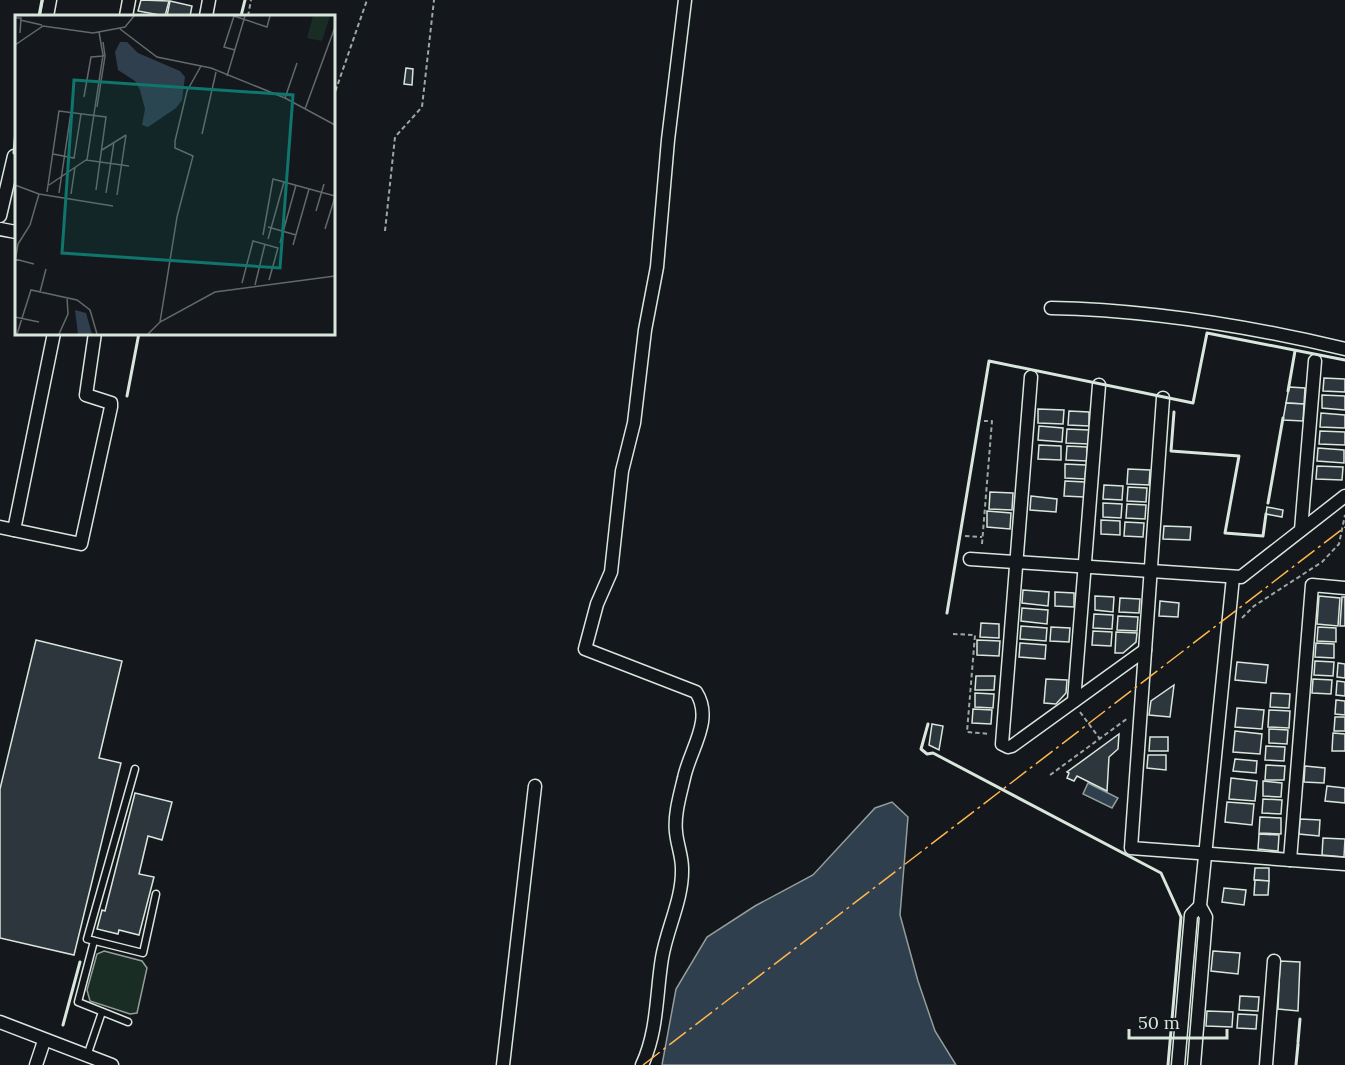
<svg xmlns="http://www.w3.org/2000/svg" width="1345" height="1065" viewBox="0 0 1345 1065" font-family="Lora,serif">
	<style>
		.green { fill: #1a2d24; stroke: #939e99; stroke-width: 1.5 }
		.water { fill: #2f3f4d; stroke: #939e99; stroke-width: 1.5 }
		.building { fill: #2c363c; stroke: #d8e6dc; stroke-width: 1.5 }
		.lines { fill: none; stroke-linecap: round; stroke-linejoin: round }
		.service-casing { stroke: #d8e6dc; stroke-width: 9 }
		.minor-casing { stroke: #d8e6dc; stroke-width: 15 }
		.path { stroke: #9da8a2; stroke-width: 2; stroke-dasharray: 4.5 3; stroke-linecap: butt }
		.service { stroke: #14181c; stroke-width: 6 }
		.minor { stroke: #14181c; stroke-width: 12 }
		.wall { stroke: #d8e6dc; stroke-width: 3 }
		.power { stroke: #ffb74d; stroke-width: 1.5; stroke-dasharray: 21 4.5 3 4.5; stroke-linecap: butt }
		.inset-road { fill: none; stroke: #626a69; stroke-width: 1.5 }
		.view { fill: #0f766e; fill-opacity: 0.15; stroke: #0f766e; stroke-width: 3 }
		.inset-edge { fill: none; stroke: #d8e6dc; stroke-width: 3 }
	</style>
	<rect width="100%" height="100%" fill="#14181c"/>
	<path class="green" d="M104,951L142,961L147,968L137,1013L130,1014L90,1001L87,990L97,954Z"/>
	<g class="water">
		<path d="M1088,783L1118,798L1112,808L1083,794Z"/>
		<path d="M892,802L908,817L900,915L918,981L935,1031L956,1065H662L676,989L707,937L755,906L813,875L875,808Z"/>
	</g>
	<g class="building">
		<path d="M141,0L169,1L165,16L138,11Z"/>
		<path d="M170,1L192,6L190,16H167Z"/>
		<path d="M406,68L413,69L412,85L404,84Z"/>
		<path d="M1324,378L1345,379V392L1323,391Z"/>
		<path d="M1289,387L1305,388L1304,404L1286,403Z"/>
		<path d="M1322,395L1345,396V410L1322,408Z"/>
		<path d="M1286,403L1304,404L1303,421L1283,420Z"/>
		<path d="M1038,409L1064,410L1063,424L1038,423Z"/>
		<path d="M1069,411L1089,412V426L1068,425Z"/>
		<path d="M1321,413L1345,415V428L1320,427Z"/>
		<path d="M1039,426L1063,428L1062,442L1038,440Z"/>
		<path d="M1067,429L1089,430L1088,444L1066,443Z"/>
		<path d="M1320,431L1345,432V445L1319,444Z"/>
		<path d="M1039,445L1061,446V460L1038,459Z"/>
		<path d="M1067,446L1087,447V461L1066,460Z"/>
		<path d="M1318,448L1344,450V463L1317,461Z"/>
		<path d="M1065,464L1086,465L1085,479L1065,478Z"/>
		<path d="M1317,466L1343,467L1342,480L1316,479Z"/>
		<path d="M1128,469L1150,470L1149,485L1127,484Z"/>
		<path d="M1065,481L1085,482L1084,497L1064,496Z"/>
		<path d="M1104,485L1123,486L1122,500L1103,499Z"/>
		<path d="M1128,487L1147,488L1146,502L1127,501Z"/>
		<path d="M990,492L1013,493L1012,510L989,509Z"/>
		<path d="M1031,496L1057,499L1056,512L1030,510Z"/>
		<path d="M1103,503L1122,504L1121,518L1103,517Z"/>
		<path d="M1127,504L1146,505L1145,519L1126,518Z"/>
		<path d="M1267,507L1283,510L1282,517L1266,514Z"/>
		<path d="M987,511L1011,513L1010,529L987,527Z"/>
		<path d="M1101,520L1120,521V535L1101,534Z"/>
		<path d="M1125,522L1144,523L1143,537L1124,536Z"/>
		<path d="M1164,526L1191,527L1190,540L1163,539Z"/>
		<path d="M1023,590L1049,592L1048,606L1022,603Z"/>
		<path d="M1055,592L1074,593V607L1055,606Z"/>
		<path d="M1095,596L1114,597L1113,612L1095,610Z"/>
		<path d="M1319,596L1340,598L1338,626L1317,624Z"/>
		<path d="M1342,597H1345V626H1340Z"/>
		<path d="M1120,598L1140,599L1139,613L1119,612Z"/>
		<path d="M1160,601L1179,603L1178,617L1159,616Z"/>
		<path d="M1022,608L1048,610L1047,624L1021,621Z"/>
		<path d="M1094,614L1113,615L1112,629L1093,628Z"/>
		<path d="M1118,616L1138,617L1137,631L1117,630Z"/>
		<path d="M981,623L999,624V638L980,637Z"/>
		<path d="M1021,626L1047,628L1046,641L1020,639Z"/>
		<path d="M1051,627L1070,628L1069,642L1050,641Z"/>
		<path d="M1318,627L1336,628V642L1317,641Z"/>
		<path d="M1093,631L1112,632L1111,646L1092,645Z"/>
		<path d="M1116,632L1137,633L1136,642L1123,653H1115Z"/>
		<path d="M36,640L122,661L99,758L121,763L74,955L0,938V789Z"/>
		<path d="M977,640L1000,641L999,656L977,655Z"/>
		<path d="M1020,643L1046,645L1045,659L1019,657Z"/>
		<path d="M1316,643L1334,644V658L1315,657Z"/>
		<path d="M1315,661L1334,662L1333,676L1314,675Z"/>
		<path d="M1237,662L1268,665L1266,683L1235,680Z"/>
		<path d="M1338,663L1345,664V678L1337,677Z"/>
		<path d="M976,676H995L994,690H975Z"/>
		<path d="M1046,679L1067,680L1066,693L1056,704L1044,703Z"/>
		<path d="M1313,679L1332,680L1331,694L1312,693Z"/>
		<path d="M1337,681L1345,682V696L1336,695Z"/>
		<path d="M1174,685L1170,717L1149,715L1151,701Z"/>
		<path d="M975,693L994,694L993,708L975,707Z"/>
		<path d="M1271,693L1290,694L1289,708L1270,707Z"/>
		<path d="M1336,700L1345,701V715L1335,714Z"/>
		<path d="M1237,708L1264,710L1262,729L1235,727Z"/>
		<path d="M973,709L992,710L991,724L972,723Z"/>
		<path d="M1269,710L1290,711L1289,728L1268,727Z"/>
		<path d="M1335,717H1345V731H1334Z"/>
		<path d="M932,724L943,726L939,750L929,745Z"/>
		<path d="M1269,729L1288,730L1287,744L1269,743Z"/>
		<path d="M1235,731L1262,734L1260,754L1233,752Z"/>
		<path d="M1333,733L1345,734V751H1332Z"/>
		<path d="M1119,734L1118,749L1109,757L1107,791L1077,776L1074,781L1067,778L1069,773L1067,772Z"/>
		<path d="M1150,737H1168V751H1149Z"/>
		<path d="M1266,746L1285,747L1284,761L1265,760Z"/>
		<path d="M1148,755H1166V770L1147,768Z"/>
		<path d="M1235,759L1257,761L1256,773L1233,771Z"/>
		<path d="M1266,765L1285,766L1284,780H1265Z"/>
		<path d="M1305,766L1325,768L1324,783L1304,782Z"/>
		<path d="M1231,778L1257,781L1255,801L1229,799Z"/>
		<path d="M1263,781L1282,783L1281,797L1263,796Z"/>
		<path d="M1327,786L1345,788V803L1325,801Z"/>
		<path d="M135,793L172,802L162,840L148,836L139,874L154,877L139,935L119,930L118,934L97,929L102,910L105,911Z"/>
		<path d="M1263,799L1282,800L1281,814L1262,813Z"/>
		<path d="M1227,802L1254,804L1252,825L1225,822Z"/>
		<path d="M1260,817L1281,818V834L1259,833Z"/>
		<path d="M1300,819L1320,820L1319,836L1299,834Z"/>
		<path d="M1259,834L1279,835L1278,851L1258,849Z"/>
		<path d="M1323,838L1345,839L1344,857L1322,855Z"/>
		<path d="M1255,868H1269V881L1254,880Z"/>
		<path d="M1255,880L1269,881L1268,895H1254Z"/>
		<path d="M1224,888L1246,890L1244,905L1222,902Z"/>
		<path d="M1213,951L1240,953L1238,974L1211,971Z"/>
		<path d="M1280,961L1300,962L1298,1011L1278,1009Z"/>
		<path d="M1240,996L1259,997L1258,1011L1239,1010Z"/>
		<path d="M1207,1011L1233,1012L1232,1027L1206,1026Z"/>
		<path d="M1238,1014L1257,1015L1256,1029L1237,1028Z"/>
	</g>
	<g class="lines">
		<defs>
			<g id="service">
				<path d="M135,769L87,939L143,953L156,894"/>
				<path d="M94,941L78,1002L128,1022"/>
				<path d="M87,1056L102,1012"/>
			</g>
			<g id="minor">
				<path d="M47,16L50,0"/>
				<path d="M126,16L129,0"/>
				<path d="M206,16L209,0"/>
				<path d="M0,216L14,156"/>
				<path d="M0,229L16,232"/>
				<path d="M1051,308C1149,310 1249,326 1345,349"/>
				<path d="M1031,377L1002,744L1008,747L1012,746L1145,650"/>
				<path d="M1163,398L1131,848L1345,864"/>
				<path d="M0,527L81,544L111,407V403L86,395L95,333"/>
				<path d="M14,530L54,333"/>
				<path d="M1301,530L1315,361"/>
				<path d="M970,559L1241,577L1345,496"/>
				<path d="M1074,701L1099,385"/>
				<path d="M1290,860L1312,585L1345,588"/>
				<path d="M0,1022L112,1065"/>
				<path d="M36,1065L44,1041"/>
				<path d="M503,1065L535,786"/>
				<path d="M642,1065C658,1031 656,994 662,958C667,928 683,899 682,868C682,856 677,844 676,832C674,815 680,795 684,778C690,749 714,720 696,692L585,649L597,604L611,572L622,471L634,423L645,330L657,267L668,140L685,0"/>
				<path d="M1178,1065L1191,915L1200,906"/>
				<path d="M1194,1065L1206,917L1200,906L1233,577"/>
				<path d="M1266,1065L1274,961"/>
			</g>
		</defs>
		<use href="#service" class="service-casing"/>
		<use href="#minor" class="minor-casing"/>
		<g class="path">
			<path d="M248,16L251,0"/>
			<path d="M333,98L367,0"/>
			<path d="M385,231L395,137L422,107L434,0"/>
			<path d="M965,536L982,537"/>
			<path d="M982,544L992,421H984"/>
			<path d="M1242,618L1254,606L1322,562L1339,544L1345,515"/>
			<path d="M953,634L975,635L967,732L990,734"/>
			<path d="M1080,712L1100,739"/>
			<path d="M1050,775L1128,718"/>
		</g>
		<use href="#service" class="service"/>
		<use href="#minor" class="minor"/>
		<g class="wall">
			<path d="M39,16L42,0"/>
			<path d="M241,16L245,0"/>
			<path d="M14,153L16,131"/>
			<path d="M1288,391L1295,351"/>
			<path d="M127,396L139,333"/>
			<path d="M1174,412L1171,451L1239,456L1225,533L1263,536L1266,514"/>
			<path d="M1268,503L1283,418"/>
			<path d="M947,613L989,361L1193,403L1207,333L1345,360"/>
			<path d="M928,724L921,749L927,754L933,753L1161,873L1181,917L1168,1065"/>
			<path d="M63,1025L80,962"/>
			<path d="M1298,1042L1300,1019"/>
			<path d="M1296,1065L1298,1044"/>
		</g>
		<path class="power" d="M643,1065L1345,527"/>
	</g>
	<g transform="translate(15 15)">
		<rect width="320" height="320" fill="#14181c"/>
		<path d="M298,1H315L307,26L292,23Z" fill="#1a2d24"/>
		<path d="M105,27H112L123,38L165,56L170,62L167,85L161,93L133,112L127,110L130,94L125,75L120,66L103,55L100,37ZM60,295L71,298L77,319H63Z" fill="#2f3f4d"/>
		<path class="inset-road" d="M219,1L252,12L255,1M219,1L209,32L220,35M0,3H6L5,18M5,5L27,10M105,14L142,42L196,53L270,83L320,110M0,30L28,11L78,18L110,12L119,1M212,61L230,1M69,82L76,42L89,41M270,83L282,48M82,92L90,41L88,27M290,94L320,12M187,119L201,57M87,135L111,120M38,139L59,143L66,99M72,145L88,40L84,17M0,170L24,179L15,210L3,229L0,247M34,170L71,145L114,151M32,177L44,96L91,102L81,175M44,178L56,97M91,178L99,127M24,179L98,191M56,179L60,152M102,180L111,120M301,196L309,169M253,212L281,220M310,214L320,182M248,220L258,164L320,181M253,224L269,167M265,228L281,170M278,230L294,174M0,244L19,249M227,268L238,226L263,233L254,265M240,270L250,229M25,277L31,254M0,302L24,307M145,307L162,202L178,141L160,133V126L172,76L186,51M2,319L16,275L62,285L75,295L82,319M44,319L53,299L52,282M133,319L145,307L200,277L320,261"/>
		<path class="view" d="M59,65L278,80L265,253L47,238Z"/>
		<rect width="320" height="320" class="inset-edge"/>
	</g>
	<path d="M1129 1029v9h98v-9" fill="none" stroke="#d8e6dc" stroke-width="3"/>
	<text x="1138" y="1029" font-size="18" fill="#d8e6dc" stroke="#14181c" stroke-width="4.5" paint-order="stroke">50 m</text>
</svg>
